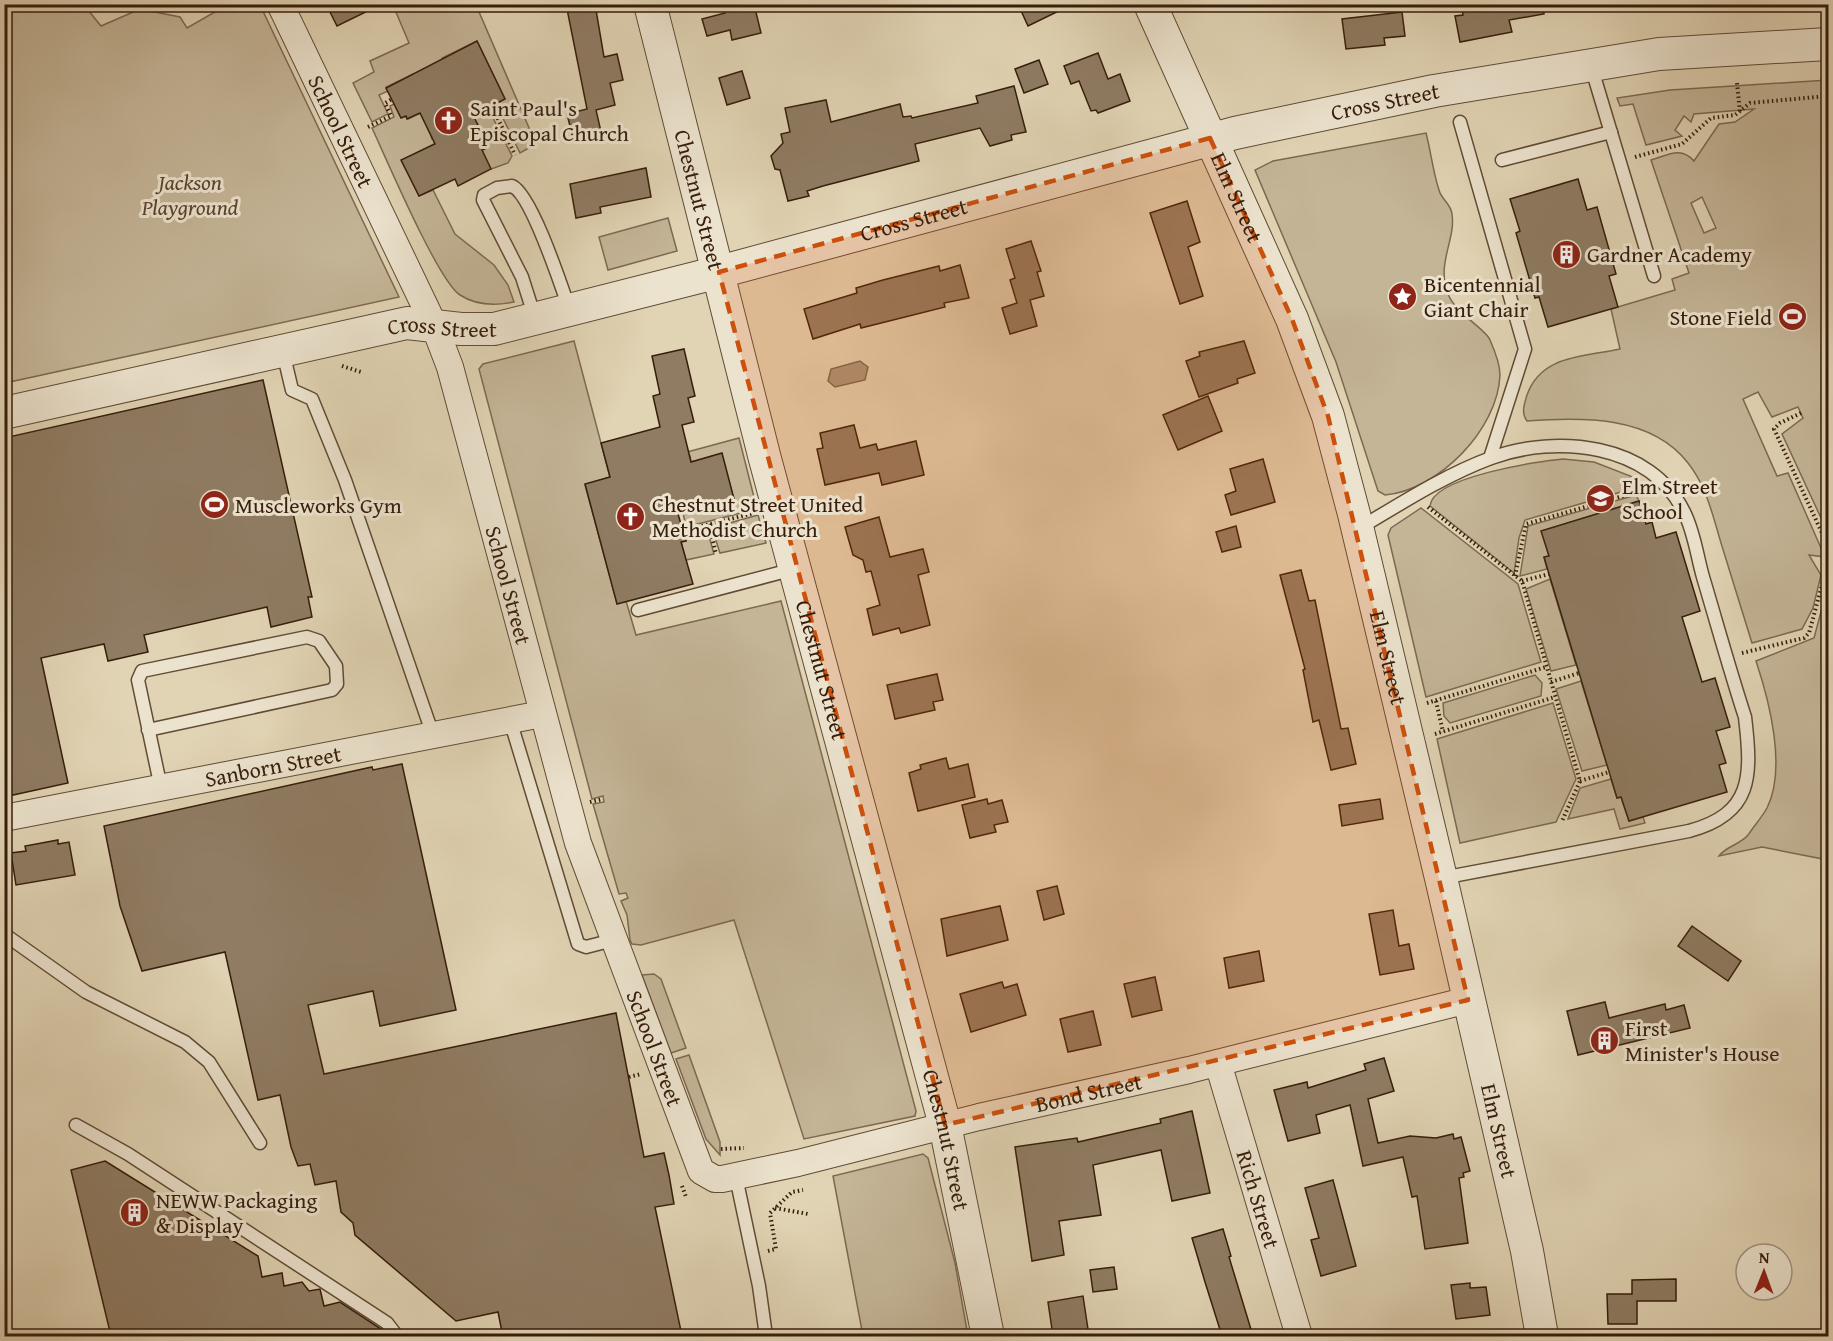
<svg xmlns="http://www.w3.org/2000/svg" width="1833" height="1341" viewBox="0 0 1833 1341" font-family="'Gentium Book Plus',serif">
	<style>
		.green { fill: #c4b597; stroke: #7d6952; stroke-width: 1.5; fill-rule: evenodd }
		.water { fill: #a7967b; stroke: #7a664f; stroke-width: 1.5 }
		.building { fill: #8f7c63; stroke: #361d0c; stroke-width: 1.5 }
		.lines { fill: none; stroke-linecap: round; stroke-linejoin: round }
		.service-casing { stroke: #614b36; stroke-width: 15 }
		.minor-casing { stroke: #614b36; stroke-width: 28 }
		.tertiary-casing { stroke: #614b36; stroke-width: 34 }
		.path { stroke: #361d0c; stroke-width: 4; stroke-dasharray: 1.5 3; stroke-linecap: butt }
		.service { stroke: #ece3ce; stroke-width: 12 }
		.minor { stroke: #ece3ce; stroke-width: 26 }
		.tertiary { stroke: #ece3ce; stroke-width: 32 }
		.marked { fill: #cd500c; fill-opacity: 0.2; stroke: #cd500c; stroke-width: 4.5; stroke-dasharray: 12 8; stroke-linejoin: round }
		.labels { text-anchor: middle; stroke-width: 6; stroke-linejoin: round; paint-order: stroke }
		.street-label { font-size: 22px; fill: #361d0c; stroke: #ece3ce }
		.poi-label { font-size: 22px; fill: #361d0c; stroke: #ece3ce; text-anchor: start }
		.park-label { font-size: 22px; font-style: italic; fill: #5a432f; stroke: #ece3ce }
	</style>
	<rect width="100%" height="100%" fill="#e1d4b4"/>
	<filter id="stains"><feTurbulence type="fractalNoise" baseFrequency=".00333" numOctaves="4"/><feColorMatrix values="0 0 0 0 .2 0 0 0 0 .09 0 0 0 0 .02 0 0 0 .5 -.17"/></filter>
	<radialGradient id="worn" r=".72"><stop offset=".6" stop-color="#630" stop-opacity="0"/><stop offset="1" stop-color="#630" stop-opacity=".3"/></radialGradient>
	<g class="green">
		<path d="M4,5H84L101,26L140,9L180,17L187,28L227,5H260L399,297L5,383Z"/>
		<path d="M393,5H476L536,144L520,153L496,104L505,99L477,41L442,58L461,97L413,74L386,87L388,91L379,95L388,114L372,122L353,83L374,72L370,61L409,43Z"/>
		<path d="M1828,80V533L1782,434L1803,418L1798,407L1772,417L1758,392L1743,399L1777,476L1788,473L1825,557L1809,555L1821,575L1813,608L1802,629L1752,643C1742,610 1731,576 1721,543C1713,516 1706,485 1688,463C1651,415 1581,417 1527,421C1521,413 1524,405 1527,395C1541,355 1583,357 1620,349L1611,309L1675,290L1672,279L1689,273L1651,160C1668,155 1681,146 1694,161L1719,124L1735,122L1754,109L1694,114L1691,122L1684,116L1675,130L1682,136L1646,145L1633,104L1620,106L1617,98L1670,90ZM1702,197L1716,228L1704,233L1691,203Z"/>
		<path d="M394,104L408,119L424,111L431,135L432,139L436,137L438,142L402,160L419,196L433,190L455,234L494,265L508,285L514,302C495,306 477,306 460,295C438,281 386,158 372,128L394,117L390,106Z"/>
		<path d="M488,108L512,156L508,163L491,169L482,150L489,146L477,123L467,118Z"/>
		<path d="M1426,133C1431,152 1433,172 1439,190C1441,199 1451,204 1452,214C1456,240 1436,263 1448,294C1455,313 1487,330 1490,340C1494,349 1500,365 1500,375C1498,429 1439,490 1385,495L1378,491L1336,362L1255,170L1273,161Z"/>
		<path d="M668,218L677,251L608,270L599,237Z"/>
		<path d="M574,341L610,477L585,485L617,603L626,601L636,635L781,601L916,1111L915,1116L804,1139L734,920L641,945L632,944L630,940L627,915L621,901L628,898L626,893L619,894L593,804L604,802L603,796L592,799L479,369L483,364Z"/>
		<path d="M739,438L757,509L674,530L673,525L685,522L683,513L734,499L721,454L691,462L690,456L654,461Z"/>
		<path d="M1563,459L1594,462L1638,479L1631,489L1525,520L1519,538L1514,573L1430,506C1432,477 1539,461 1563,459Z"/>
		<path d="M1636,495L1639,501L1542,531L1549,556L1544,557L1547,569L1520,576L1528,526Z"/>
		<path d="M1421,508L1518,584L1541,662L1426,697L1388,535L1391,528Z"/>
		<path d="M758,515L766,543L720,553L712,528Z"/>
		<path d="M707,529L714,554L686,560L681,542L686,541L685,539L668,537Z"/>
		<path d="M1550,579L1576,665L1551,671L1526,589Z"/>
		<path d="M1828,586V860L1762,847L1719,856C1725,847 1741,844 1748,835C1754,826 1762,817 1767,808C1787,768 1769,700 1756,661L1814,638Z"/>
		<path d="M1535,675L1542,683L1541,696L1450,723L1444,716L1443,703Z"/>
		<path d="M1581,681L1607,765L1582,771L1556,689Z"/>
		<path d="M1553,703L1576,779L1556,822L1460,843L1437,739Z"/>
		<path d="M1611,779L1617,798L1621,797L1629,821L1643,817L1645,823L1620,829L1614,809L1568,819L1580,788Z"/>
		<path d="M654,974L661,979L686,1048L671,1053L642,975Z"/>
		<path d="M689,1055L720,1142V1155L706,1139L676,1059Z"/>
		<path d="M923,1154L928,1158L955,1263L968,1336H863L833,1176Z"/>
	</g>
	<path class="water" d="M860,361L868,367L865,380L835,387L828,381L831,369Z"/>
	<g class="building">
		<path d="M326,4H382L337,26Z"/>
		<path d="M566,4H595L604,57L617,54L623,80L610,83L615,105L596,110L602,136L574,142L567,114L587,109Z"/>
		<path d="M722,4H754L761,33L732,40L730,30L707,36L702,19L725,13Z"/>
		<path d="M1018,4H1073L1028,26Z"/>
		<path d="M1461,4H1543L1544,14L1509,20L1512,32L1460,42L1455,16L1463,15Z"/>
		<path d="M1402,12L1405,36L1384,38L1385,45L1346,49L1342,19Z"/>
		<path d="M477,41L505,99L473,115L489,147L482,150L491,169L458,186L455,179L419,196L401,160L435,144L420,113L407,119L406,116L401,118L386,88Z"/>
		<path d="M1098,53L1108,79L1120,74L1130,101L1098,113L1096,110L1091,111L1079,81L1071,84L1064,66Z"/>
		<path d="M1039,60L1048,84L1024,93L1015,69Z"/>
		<path d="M742,71L750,98L727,105L719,78Z"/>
		<path d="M1014,86L1026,132L1011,135L1012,140L990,146L980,128L915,144L919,161L823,186L807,191L809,196L788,201L780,170L775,169L771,156L783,143L781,134L790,132L785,108L826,100L831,122L900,104L903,117L911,116L912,118L978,103L976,96Z"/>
		<path d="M646,168L651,197L600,207L601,213L576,218L570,184Z"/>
		<path d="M1578,179L1587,210L1597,207L1616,274L1609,276L1618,307L1548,327L1539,297L1535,298L1516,233L1520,231L1510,199Z"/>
		<path d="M1187,201L1200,242L1188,247L1203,296L1180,304L1150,213Z"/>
		<path d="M1031,241L1041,271L1037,272L1044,296L1030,300L1037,326L1010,334L1002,308L1017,303L1010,280L1015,278L1006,249Z"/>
		<path d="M960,265L969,298L944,303L945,307L861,328L860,324L813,339L804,309L857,293L856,288L883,280L939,266L940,271Z"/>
		<path d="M1244,341L1255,373L1237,379L1238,383L1199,397L1186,361L1200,356L1199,352Z"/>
		<path d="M684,349L695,396L688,398L694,422L682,425L691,462L722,453L734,499L678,514L686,541L681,542L693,584L617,604L585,484L610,477L601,443L660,427L653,396L660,394L652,356Z"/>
		<path d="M263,380L312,597H308L312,617L271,627L267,607L144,635L148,652L108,661L104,644L41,658L68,783L4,797V438Z"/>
		<path d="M1208,396L1222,431L1178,450L1163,415Z"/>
		<path d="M854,425L860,448L876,444L878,450L916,441L924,475L882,485L879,473L825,485L817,449L823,448L820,433Z"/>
		<path d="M1263,459L1275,502L1231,515L1225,495L1236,491L1230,469Z"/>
		<path d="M1639,501L1646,524L1652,522L1656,538L1676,532L1700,611L1682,617L1702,682L1715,678L1730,727L1716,731L1726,763L1719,765L1727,792L1629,821L1621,797L1617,798L1549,574L1544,557L1549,556L1541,531Z"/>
		<path d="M879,517L890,557L923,549L929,572L918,575L930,625L901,633L899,628L873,635L867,609L880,605L871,571L866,572L863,560L853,555L845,527Z"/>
		<path d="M1236,526L1241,547L1222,552L1216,532Z"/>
		<path d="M1301,570L1309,601L1315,600L1341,729L1348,728L1356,764L1331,770L1319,720L1313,722L1303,670L1305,669L1280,575Z"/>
		<path d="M937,674L943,700L933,702L935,710L895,719L887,685Z"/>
		<path d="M946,758L949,769L968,764L975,797L918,811L909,773L921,769L920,765Z"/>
		<path d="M402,764L456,1010L380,1026L373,991L308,1005L324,1074L616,1013L644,1157L664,1153L669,1175L674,1204L655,1207L682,1336H508L507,1331L502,1332L498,1312L456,1321L355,1235L353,1223L341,1212L336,1181L315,1185L310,1164L298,1166L291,1147L280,1095L258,1100L225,952L142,971L120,906L104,826L372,767L373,770Z"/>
		<path d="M987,799L988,804L1002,800L1008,822L994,825L996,832L970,838L962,805Z"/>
		<path d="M1380,799L1383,819L1342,826L1339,805Z"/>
		<path d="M58,840V844L69,842L75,875L16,885L11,853L26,851L25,846Z"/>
		<path d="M1057,886L1064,914L1044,920L1037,891Z"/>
		<path d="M1000,906L1008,940L947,956L941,919Z"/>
		<path d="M1393,910L1399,946L1409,944L1414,969L1380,975L1369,914Z"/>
		<path d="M1692,926L1741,961L1728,981L1678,946Z"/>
		<path d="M1259,951L1264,981L1229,988L1224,958Z"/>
		<path d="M1155,977L1162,1010L1132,1017L1124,984Z"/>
		<path d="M1002,982L1004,988L1017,984L1026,1015L971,1032L960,994Z"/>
		<path d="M1605,1002L1609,1018L1665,1004L1666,1010L1684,1005L1690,1028L1578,1055L1567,1011Z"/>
		<path d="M1093,1011L1101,1045L1068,1052L1060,1019Z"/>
		<path d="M1384,1058L1394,1091L1368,1099L1378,1143L1410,1136L1436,1138L1453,1134L1454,1139L1461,1137L1470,1171L1463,1173L1464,1177L1459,1178L1468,1243L1425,1249L1417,1196L1412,1197L1403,1157L1363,1166L1350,1105L1316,1115L1320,1133L1288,1141L1274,1090L1307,1082L1308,1088L1366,1070L1364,1064Z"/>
		<path d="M1192,1111L1210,1193L1172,1201L1161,1150L1093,1165L1101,1215L1059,1221L1064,1255L1032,1261L1015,1147L1077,1138L1078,1142L1161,1123L1160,1119Z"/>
		<path d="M105,1161L258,1256L262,1277L282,1273L284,1286L302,1282L309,1291L320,1289L324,1306L340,1302L381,1329L387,1336H111L71,1170Z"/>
		<path d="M1333,1180L1356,1266L1321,1276L1311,1240L1319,1238L1305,1188Z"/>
		<path d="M1223,1229L1231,1256L1229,1257L1253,1336H1222L1205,1282L1192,1238Z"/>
		<path d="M1114,1267L1117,1289L1093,1292L1090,1270Z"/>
		<path d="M1676,1279V1301H1637V1324H1608L1607,1294H1632V1280Z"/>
		<path d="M1470,1283V1288L1486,1287L1490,1315L1456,1319L1451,1285Z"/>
		<path d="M1083,1296L1089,1336H1053L1048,1302Z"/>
	</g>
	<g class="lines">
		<defs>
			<g id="service">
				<path d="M1591,66L1654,276"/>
				<path d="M1460,122L1525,349L1490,458"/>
				<path d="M1502,160L1611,132"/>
				<path d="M535,318L522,277L483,200L484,195L497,188L512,186C531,194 561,285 569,308"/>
				<path d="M283,352L292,390L312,399L345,480L433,735"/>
				<path d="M1358,529C1400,504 1445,475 1491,458C1556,434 1651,443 1684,512C1694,531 1697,556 1703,577C1717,624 1730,671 1745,717C1752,776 1753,814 1689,831L1442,878"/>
				<path d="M638,610L794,569"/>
				<path d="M510,720L578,944L586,947L613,940"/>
				<path d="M148,730L332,690L337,684L336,666L319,641L307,637L142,671L138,680L161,788"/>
				<path d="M4,934L86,992L185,1042L209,1062L260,1143"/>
				<path d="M76,1125L128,1154L387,1323L397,1336"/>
				<path d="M736,1177L759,1286L766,1336"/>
			</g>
			<g id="minor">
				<path id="s1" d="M280,4L434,325L450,367L578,843L701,1171L715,1179H722L798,1163L979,1117L1189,1070L1468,1000"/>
				<path id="s2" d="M4,818L542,714"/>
				<path id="s3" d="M1218,1063L1299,1336"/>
			</g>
			<g id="tertiary">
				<path id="s4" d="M650,4L765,459L945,1125L988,1336"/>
				<path id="s5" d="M1150,4L1292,319L1328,416L1354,514L1441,878L1527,1251L1542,1336"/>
				<path id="s6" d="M4,413L407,323L461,329H494L719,272L1235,133L1434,91L1659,54L1828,44"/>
			</g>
		</defs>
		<use href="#service" class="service-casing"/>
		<use href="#minor" class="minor-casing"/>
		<use href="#tertiary" class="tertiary-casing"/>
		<g class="path">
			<path d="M1737,83L1740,112"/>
			<path d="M492,106L515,155"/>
			<path d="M368,127L391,116L385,103L392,99"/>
			<path d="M1635,157L1682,144L1711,118L1735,115L1750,103L1828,96"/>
			<path d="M342,366L361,372"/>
			<path d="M1801,413L1780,423L1774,429L1828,546"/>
			<path d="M1428,507L1522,581L1580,781L1562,821"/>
			<path d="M709,524L716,554"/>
			<path d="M667,535L754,513"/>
			<path d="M1515,576L1526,524L1633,493L1640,485"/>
			<path d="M1522,581L1549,574"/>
			<path d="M1742,653L1804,638L1809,633L1828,563"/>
			<path d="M1551,682L1579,673"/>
			<path d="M1436,701L1443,732"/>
			<path d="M1427,703L1546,667"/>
			<path d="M1435,734L1555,697"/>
			<path d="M1580,781L1609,772"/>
			<path d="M590,802L603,799"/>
			<path d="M629,1077L641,1074"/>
			<path d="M721,1149L744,1148"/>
			<path d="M682,1186L686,1197"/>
			<path d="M775,1208L808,1214"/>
			<path d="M768,1251L776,1249L770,1213L792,1192L803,1190"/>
		</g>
		<use href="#service" class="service"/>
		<use href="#minor" class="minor"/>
		<use href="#tertiary" class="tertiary"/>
	</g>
	<path class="marked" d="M1210,138L1292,319L1328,416L1468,1000L945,1125L719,272Z"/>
	<defs>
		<symbol id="church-disc" viewBox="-11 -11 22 22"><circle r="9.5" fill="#8f2418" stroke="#ece3ce"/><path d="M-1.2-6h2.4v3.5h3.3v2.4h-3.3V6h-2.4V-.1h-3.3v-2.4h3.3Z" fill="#fff"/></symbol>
		<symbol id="building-disc" viewBox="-11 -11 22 22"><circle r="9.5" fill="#8f2418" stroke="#ece3ce"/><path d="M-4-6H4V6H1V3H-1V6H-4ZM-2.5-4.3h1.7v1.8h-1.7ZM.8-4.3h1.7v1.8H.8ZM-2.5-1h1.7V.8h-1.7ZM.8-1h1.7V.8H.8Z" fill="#fff"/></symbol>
		<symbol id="sight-disc" viewBox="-11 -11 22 22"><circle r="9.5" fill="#8f2418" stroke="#ece3ce"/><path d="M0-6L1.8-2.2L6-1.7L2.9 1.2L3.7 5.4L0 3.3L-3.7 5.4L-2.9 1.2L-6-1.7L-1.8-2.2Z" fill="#fff"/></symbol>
		<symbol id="stadium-disc" viewBox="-11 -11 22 22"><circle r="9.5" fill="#8f2418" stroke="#ece3ce"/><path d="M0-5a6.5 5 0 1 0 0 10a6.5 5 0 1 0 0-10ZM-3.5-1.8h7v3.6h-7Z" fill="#fff"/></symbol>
		<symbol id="school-disc" viewBox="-11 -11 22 22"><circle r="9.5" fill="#8f2418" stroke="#ece3ce"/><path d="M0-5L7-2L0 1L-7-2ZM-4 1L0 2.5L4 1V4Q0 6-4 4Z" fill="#fff"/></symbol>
	</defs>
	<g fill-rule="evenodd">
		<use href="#church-disc" x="432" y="104" width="33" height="33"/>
		<use href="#building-disc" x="1550" y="238" width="33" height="33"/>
		<use href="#sight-disc" x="1386" y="280" width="33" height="33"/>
		<use href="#stadium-disc" x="1776" y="300" width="33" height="33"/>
		<use href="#school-disc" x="1584" y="482" width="33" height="33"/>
		<use href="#stadium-disc" x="198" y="488" width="33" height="33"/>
		<use href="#church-disc" x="614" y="500" width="33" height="33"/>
		<use href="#building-disc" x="1588" y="1024" width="33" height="33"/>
		<use href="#building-disc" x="118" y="1196" width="33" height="33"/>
	</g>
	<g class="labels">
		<g class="street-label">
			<text dy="8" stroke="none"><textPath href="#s6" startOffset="1420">Cross Street</textPath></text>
			<text dy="8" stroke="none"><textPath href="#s1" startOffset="141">School Street</textPath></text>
			<text dy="8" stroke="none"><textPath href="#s5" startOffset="212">Elm Street</textPath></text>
			<text dy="8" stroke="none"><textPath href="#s4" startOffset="202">Chestnut Street</textPath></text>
			<text dy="8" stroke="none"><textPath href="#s6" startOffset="934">Cross Street</textPath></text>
			<text dy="8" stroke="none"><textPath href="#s6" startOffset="448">Cross Street</textPath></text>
			<text dy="8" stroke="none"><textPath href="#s1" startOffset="627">School Street</textPath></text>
			<text dy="8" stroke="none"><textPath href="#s5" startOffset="698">Elm Street</textPath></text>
			<text dy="8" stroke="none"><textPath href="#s4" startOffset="688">Chestnut Street</textPath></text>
			<text dy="8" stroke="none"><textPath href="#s2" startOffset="274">Sanborn Street</textPath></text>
			<text dy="8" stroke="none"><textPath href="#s1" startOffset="1113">School Street</textPath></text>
			<text dy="8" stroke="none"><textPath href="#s1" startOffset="1644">Bond Street</textPath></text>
			<text dy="8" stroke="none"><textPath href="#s5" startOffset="1184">Elm Street</textPath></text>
			<text dy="8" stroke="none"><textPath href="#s4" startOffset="1174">Chestnut Street</textPath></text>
			<text dy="8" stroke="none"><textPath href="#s3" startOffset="142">Rich Street</textPath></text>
		</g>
		<g class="poi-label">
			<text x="470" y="116">Saint Paul's<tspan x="470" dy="25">Episcopal Church</tspan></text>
			<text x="1587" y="262">Gardner Academy</text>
			<text x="1424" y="292">Bicentennial<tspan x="1424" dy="25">Giant Chair</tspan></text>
			<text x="1772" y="325" text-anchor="end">Stone Field</text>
			<text x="1622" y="494">Elm Street<tspan x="1622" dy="25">School</tspan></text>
			<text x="652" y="512">Chestnut Street United<tspan x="652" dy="25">Methodist Church</tspan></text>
			<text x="235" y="513">Muscleworks Gym</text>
			<text x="1625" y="1036">First<tspan x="1625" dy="25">Minister's House</tspan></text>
			<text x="156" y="1208">NEWW Packaging<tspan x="156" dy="25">&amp; Display</tspan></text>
		</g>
		<g class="park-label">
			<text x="190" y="190">Jackson<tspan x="190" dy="25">Playground</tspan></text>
		</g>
	</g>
	<rect width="1833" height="1341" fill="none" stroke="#e1d4b4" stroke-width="24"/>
	<rect x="6" y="6" width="1821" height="1329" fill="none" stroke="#361d0c" stroke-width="3"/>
	<rect x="12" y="12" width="1809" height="1317" fill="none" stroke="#361d0c" stroke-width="1.5"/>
	<g transform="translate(1764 1272) rotate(1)"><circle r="28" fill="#ece3ce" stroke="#a39480" stroke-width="1.5"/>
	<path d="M0-4.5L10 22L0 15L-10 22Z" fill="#8f2418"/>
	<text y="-9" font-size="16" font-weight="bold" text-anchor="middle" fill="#361d0c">N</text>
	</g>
	<rect width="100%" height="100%" filter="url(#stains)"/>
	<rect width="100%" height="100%" fill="url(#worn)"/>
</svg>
